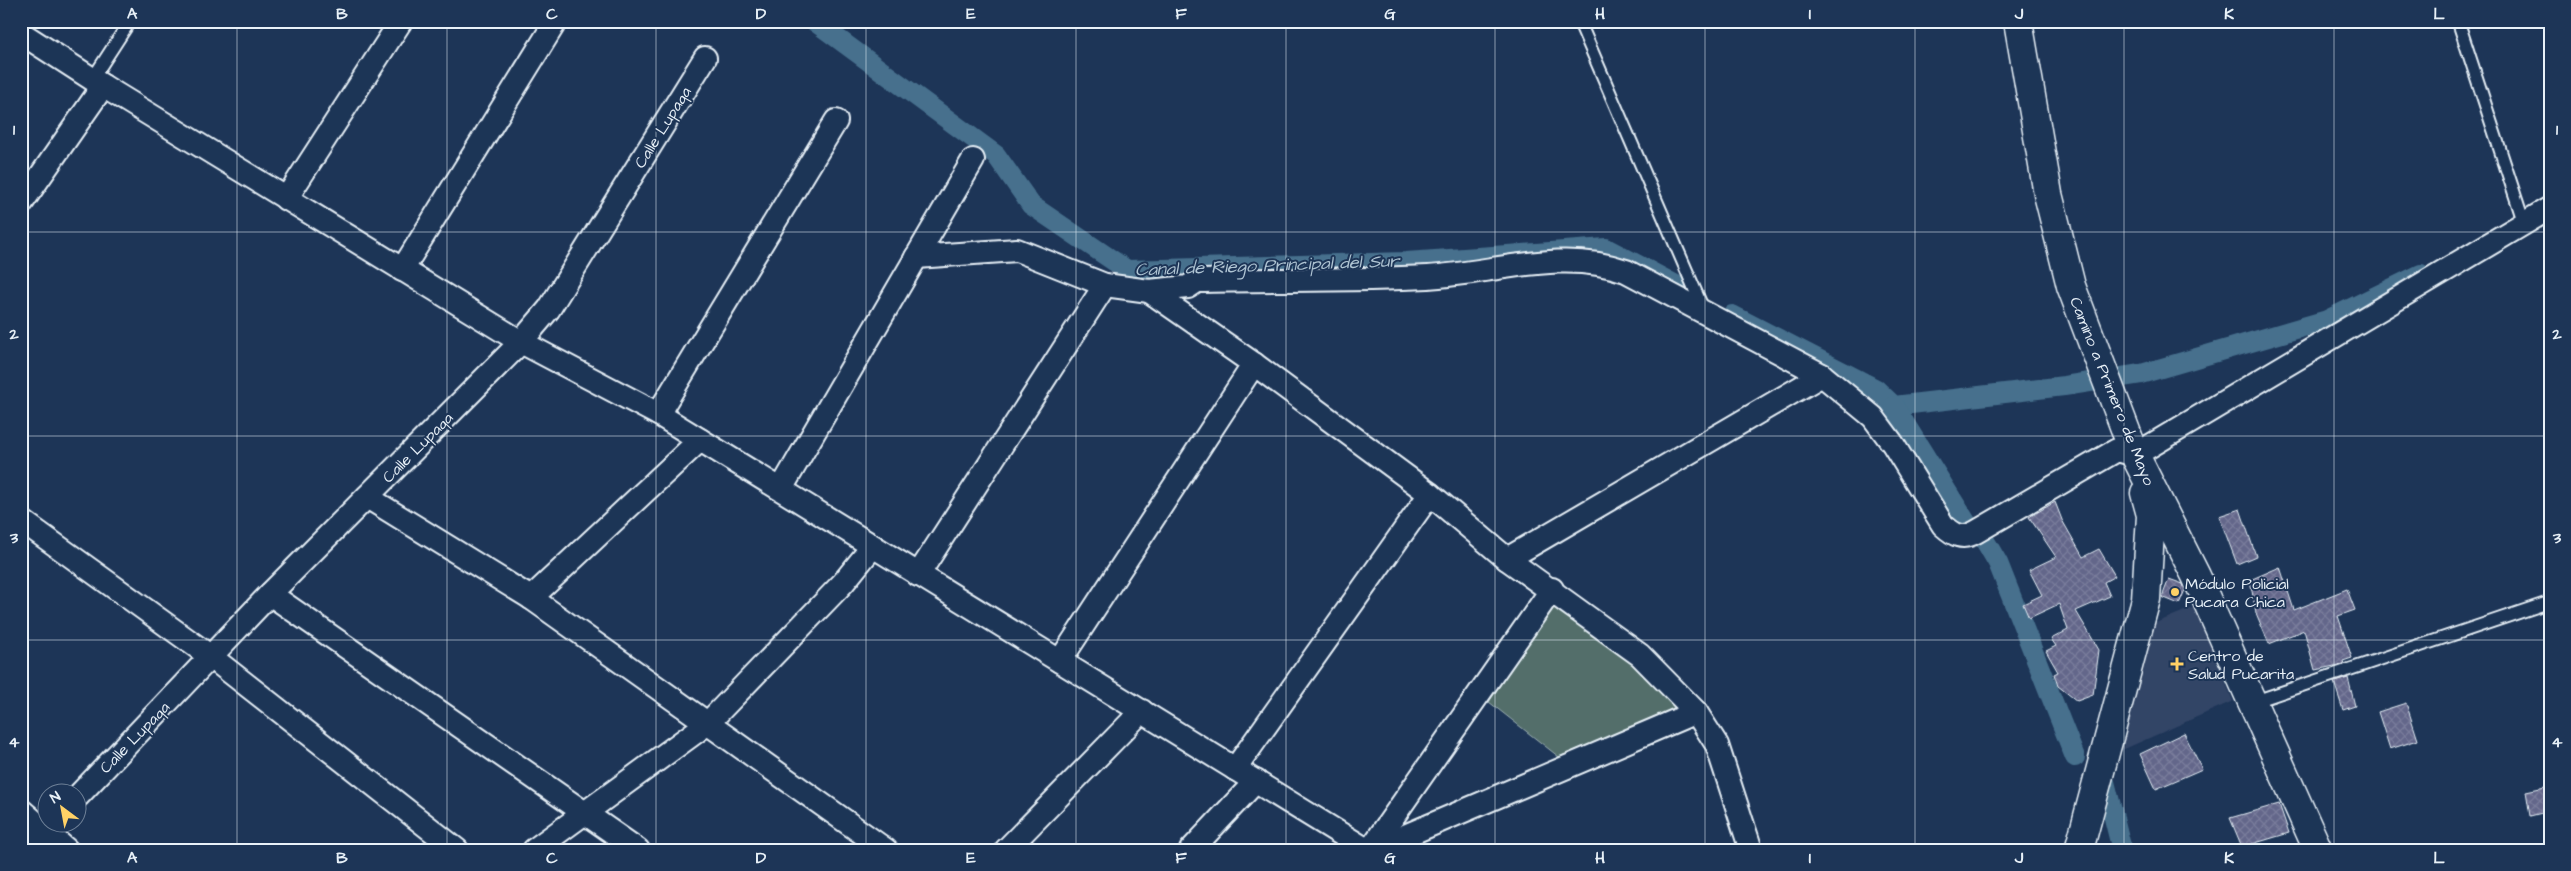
<svg xmlns="http://www.w3.org/2000/svg" width="2571" height="871" viewBox="0 0 2571 871" font-family="'Architects Daughter',sans-serif">
	<style>
		.built { fill: #324466 }
		.garden { fill: #526e6b; stroke: #9db0b2 }
		.lines { fill: none; stroke-linecap: round; stroke-linejoin: round }
		.canal { stroke: #46708d; stroke-width: 20 }
		.building { fill: url(#building-cross-hatch); stroke: #e8f1f8 }
		.lane-casing { stroke: #e8f1f8; stroke-width: 15 }
		.street-casing { stroke: #e8f1f8; stroke-width: 26 }
		.secondary-casing { stroke: #e8f1f8; stroke-width: 31 }
		.lane { stroke: #1d3557; stroke-width: 11 }
		.street { stroke: #1d3557; stroke-width: 22 }
		.secondary { stroke: #1d3557; stroke-width: 28 }
		.grid { fill: none; stroke: #e8f1f8; stroke-width: 1; stroke-opacity: 0.55 }
		.poi-dot { fill: #ffd166; stroke: #1d3557; stroke-width: 2 }
		.labels { text-anchor: middle; stroke-width: 4; stroke-linejoin: round; paint-order: stroke }
		.street-label { font-size: 16px; fill: #e8f1f8; stroke: #1d3557 }
		.poi-label { font-size: 16px; fill: #e8f1f8; stroke: #1d3557; text-anchor: start }
		.water-label { font-size: 18px; font-style: italic; fill: #afc4d3; stroke: #1d3557 }
		.neatline { fill: none; stroke: #e8f1f8; stroke-width: 2 }
		.grid-label { font-size: 16px; text-anchor: middle; font-weight: bold; fill: #e8f1f8 }
	</style>
	<defs>
		<pattern id="building-cross-hatch" width="8" height="8" patternUnits="userSpaceOnUse" patternTransform="scale(1.25)"><rect width="8" height="8" fill="#63668a"/><path d="M0 0l8 8M0 8l8-8" fill="none" stroke="#797c9b"/></pattern>
	</defs>
	<rect width="100%" height="100%" fill="#1d3557"/>
	<filter id="ink" filterUnits="userSpaceOnUse"><feTurbulence type="fractalNoise" baseFrequency=".02" numOctaves="2"/><feDisplacementMap in="SourceGraphic" scale="10" xChannelSelector="R" yChannelSelector="G"/><feConvolveMatrix kernelMatrix="1 2 1 2 8 2 1 2 1" color-interpolation-filters="sRGB"/></filter>
	<g filter="url(#ink)">
		<path class="built" d="M2194,607L2233,701L2113,754L2146,627Z"/>
		<path class="garden" d="M1552,605L1640,666L1679,708L1559,757L1489,702Z"/>
		<g class="lines">
			<g class="canal">
				<path d="M814,21L996,155L1031,205L1127,270L1406,262L1606,248L1680,287"/>
				<path d="M1732,315L1876,389L1894,406L2064,386L2141,374L2327,320L2421,274"/>
				<path d="M1894,406L1968,525L1984,539L1998,563L2075,757"/>
				<path d="M2105,782L2122,850"/>
			</g>
		</g>
		<g class="building">
			<path d="M2055,502L2062,520L2083,557L2099,549L2115,576L2104,582L2110,596L2076,611L2099,650L2093,695L2077,701L2058,686L2054,674L2058,672L2046,651L2056,646L2051,639L2068,630L2059,604L2029,618L2023,604L2042,595L2029,570L2056,557L2029,517Z"/>
			<path d="M2240,509L2256,556L2237,564L2219,516Z"/>
			<path d="M2280,567L2294,610L2347,589L2355,610L2338,616L2352,658L2343,661L2344,664L2315,670L2304,630L2269,644L2256,613L2250,580Z"/>
			<path d="M2169,579L2183,584L2185,590L2179,604L2162,597Z"/>
			<path d="M2348,678L2355,706L2343,710L2334,682Z"/>
			<path d="M2406,703L2418,740L2390,749L2378,712Z"/>
			<path d="M2184,733L2202,769L2156,789L2140,754Z"/>
			<path d="M2550,786V811L2530,816L2526,791Z"/>
			<path d="M2279,804L2289,833L2242,847L2230,818Z"/>
		</g>
		<g class="lines">
			<defs>
				<g id="lane">
					<path d="M1579,21L1704,311"/>
					<path d="M2458,21L2524,223"/>
					<path d="M93,78L130,21"/>
					<path d="M2253,702L2550,602"/>
				</g>
				<g id="street">
					<path d="M21,33L103,86L521,342L658,414L1367,850"/>
					<path d="M286,199L401,21"/>
					<path d="M21,204L103,86"/>
					<path d="M916,257L1017,250L1105,285L1149,291L1188,287L1197,281C1274,279 1351,281 1428,277C1494,273 1562,248 1626,271L1822,375L1873,417L1893,444L1943,525C1954,535 1962,540 1976,532L2117,450L2135,455L2550,208"/>
					<path d="M402,270L556,21"/>
					<path d="M1149,291L1254,364L1430,494L1507,559L1640,655L1696,712L1717,745L1751,850"/>
					<path d="M658,414L836,121"/>
					<path d="M781,489L973,160"/>
					<path d="M367,497L531,598L886,850"/>
					<path d="M21,520L211,657L457,850"/>
					<path d="M1507,559L1822,375"/>
					<path d="M918,575L1105,285"/>
					<path d="M270,594L638,850"/>
					<path d="M531,598L700,440"/>
					<path d="M1060,661L1254,364"/>
					<path d="M1235,769L1430,494"/>
					<path d="M78,796L270,594L521,342L549,309L705,58"/>
					<path d="M21,810L67,850"/>
					<path d="M26,850L51,824"/>
					<path d="M534,850L708,723L843,583L873,546"/>
					<path d="M1006,850L1142,711"/>
					<path d="M1191,850L1256,781"/>
					<path d="M1370,850L1552,589"/>
					<path d="M1372,850L1696,712"/>
				</g>
				<g id="secondary">
					<path d="M2018,21L2048,194L2071,286L2135,455L2196,576L2318,850"/>
					<path d="M2079,850L2146,599L2151,515L2145,493"/>
				</g>
			</defs>
			<use href="#lane" class="lane-casing"/>
			<use href="#street" class="street-casing"/>
			<use href="#secondary" class="secondary-casing"/>
			<use href="#lane" class="lane"/>
			<use href="#street" class="street"/>
			<use href="#secondary" class="secondary"/>
		</g>
	</g>
	<path class="grid" d="M237,21V850M447,21V850M656,21V850M866,21V850M1076,21V850M1286,21V850M1495,21V850M1705,21V850M1915,21V850M2124,21V850M2334,21V850M21,232H2550M21,436H2550M21,640H2550"/>
	<g class="poi-dot">
		<circle cx="2175" cy="592" r="5"/>
		<path d="M2174.5 656.5h5v5h5v5h-5v5h-5v-5h-5v-5h5z"/>
	</g>
	<g class="labels">
		<g class="street-label">
			<text transform="translate(662 127) rotate(-58)" y="6">Calle Lupaqa</text>
			<text transform="translate(2113 391) rotate(68)" y="6">Camino a Primero de Mayo</text>
			<text transform="translate(417 447) rotate(-45)" y="6">Calle Lupaqa</text>
			<text transform="translate(134 737) rotate(-46)" y="6">Calle Lupaqa</text>
		</g>
		<g class="poi-label">
			<text x="2185" y="589">Módulo Policial<tspan x="2185" dy="18">Pucara Chica</tspan></text>
			<text x="2188" y="661">Centro de<tspan x="2188" dy="18">Salud Pucarita</tspan></text>
		</g>
		<g class="water-label">
			<text transform="translate(1267 265) rotate(-2)" y="6">Canal de Riego Principal del Sur</text>
		</g>
	</g>
	<rect width="2571" height="871" fill="none" stroke="#1d3557" stroke-width="55"/>
	<g transform="translate(62 808) rotate(328)"><circle r="24" fill="#1d3557" stroke="#6e8097"/>
	<path d="M0-4L9 19L0 12L-9 19Z" fill="#ffd166"/>
	<text y="-8" font-size="14" font-weight="bold" text-anchor="middle" fill="#e8f1f8">N</text>
	</g>
	<rect x="28" y="28" width="2516" height="816" class="neatline"/>
	<g class="grid-label">
		<text x="132" y="19">A</text>
		<text x="342" y="19">B</text>
		<text x="552" y="19">C</text>
		<text x="761" y="19">D</text>
		<text x="971" y="19">E</text>
		<text x="1181" y="19">F</text>
		<text x="1390" y="19">G</text>
		<text x="1600" y="19">H</text>
		<text x="1810" y="19">I</text>
		<text x="2019" y="19">J</text>
		<text x="2229" y="19">K</text>
		<text x="2439" y="19">L</text>
		<text x="14" y="135">1</text>
		<text x="2557" y="135">1</text>
		<text x="14" y="339">2</text>
		<text x="2557" y="339">2</text>
		<text x="14" y="543">3</text>
		<text x="2557" y="543">3</text>
		<text x="14" y="747">4</text>
		<text x="2557" y="747">4</text>
		<text x="132" y="863">A</text>
		<text x="342" y="863">B</text>
		<text x="552" y="863">C</text>
		<text x="761" y="863">D</text>
		<text x="971" y="863">E</text>
		<text x="1181" y="863">F</text>
		<text x="1390" y="863">G</text>
		<text x="1600" y="863">H</text>
		<text x="1810" y="863">I</text>
		<text x="2019" y="863">J</text>
		<text x="2229" y="863">K</text>
		<text x="2439" y="863">L</text>
	</g>
</svg>
